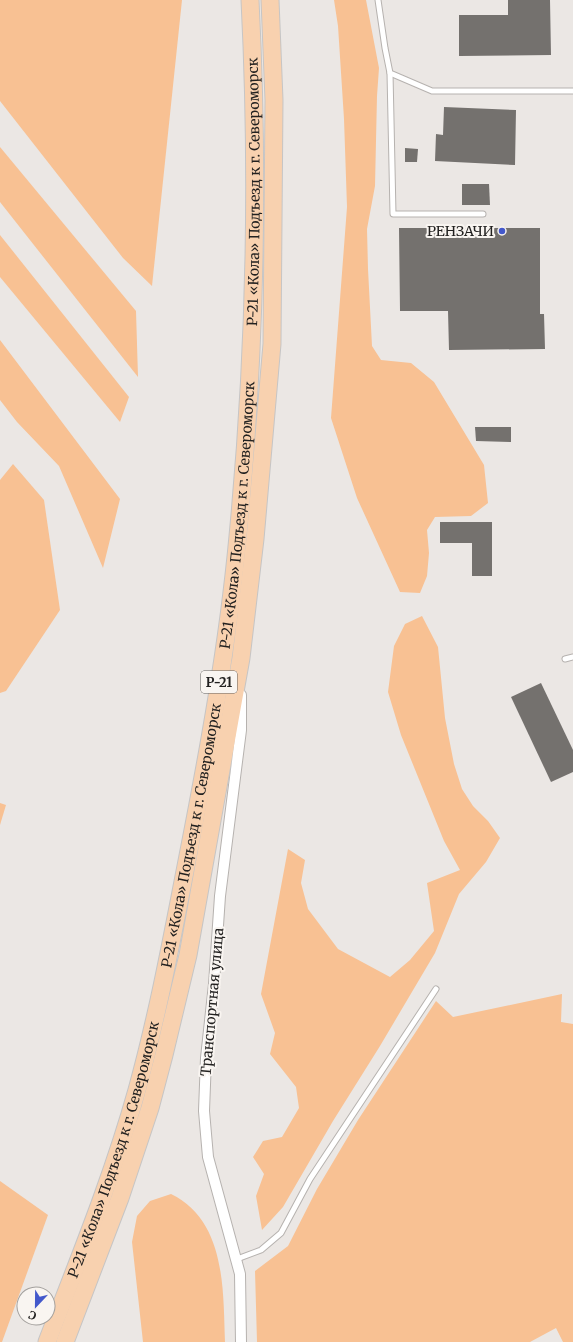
<svg xmlns="http://www.w3.org/2000/svg" width="573" height="1342" viewBox="0 0 573 1342" font-family="Merriweather,serif">
	<style>
		.green { fill: #f8c193 }
		.building { fill: #74716e }
		.lines { fill: none; stroke-linecap: round; stroke-linejoin: round }
		.service-casing { stroke: #b6b2af; stroke-width: 7 }
		.minor-casing { stroke: #b6b2af; stroke-width: 12 }
		.primary-casing { stroke: #c6c5c5; stroke-width: 19 }
		.service { stroke: #fff; stroke-width: 5 }
		.minor { stroke: #fff; stroke-width: 10 }
		.primary { stroke: #f8d1af; stroke-width: 17 }
		.poi-dot { fill: #4358cb; stroke: #f9f5f1; stroke-width: 1.5 }
		.labels { text-anchor: middle; stroke-width: 4; stroke-linejoin: round; paint-order: stroke }
		.shield { fill: #f9f5f1; stroke: #62615f; stroke-width: 1 }
		.shield-label { font-size: 13px; font-weight: bold; fill: #222120 }
		.street-label { font-size: 14px; fill: #222120; stroke: #f9f5f1 }
		.poi-label { font-size: 14px; fill: #222120; stroke: #f9f5f1; text-anchor: end }
	</style>
	<rect width="100%" height="100%" fill="#ebe7e4"/>
	<g class="green">
		<path d="M0,0H182L152,286L123,258L0,101Z"/>
		<path d="M334,0H366L379,68L377,96L375,186L367,229L368,269L372,346L381,360L411,363L434,382L484,465L488,503L471,516L435,517L427,530L429,553L427,576L420,593L400,592L357,498L331,418L347,207L344,119L338,26Z"/>
		<path d="M0,147L136,311L138,377L0,202Z"/>
		<path d="M0,235L129,397L120,422L0,277Z"/>
		<path d="M0,340L120,499L103,568L59,466L17,422L0,400Z"/>
		<path d="M13,464L44,500L60,610L6,691L0,693V480Z"/>
		<path d="M422,616L438,647L445,718L454,764L462,789L473,806L488,821L500,838L486,862L459,894L435,953L380,1046L333,1121L283,1207L262,1230L256,1196L264,1174L253,1157L263,1141L282,1137L299,1108L296,1087L270,1054L275,1033L261,994L288,849L305,860L301,883L308,909L338,949L390,977L410,960L434,931L427,883L460,870L444,841L401,735L388,692L394,646L405,624Z"/>
		<path d="M0,803L6,805L0,825Z"/>
		<path d="M562,994L561,1022L573,1024V1342H563L556,1328L530,1342H257L255,1271L288,1246L317,1189L358,1120L436,1001L453,1017Z"/>
		<path d="M0,1181L48,1215L2,1342H0Z"/>
		<path d="M171,1194C226,1221 223,1289 225,1342H143L132,1242L137,1216L150,1201Z"/>
	</g>
	<g class="building">
		<path d="M508,0H550L551,55L459,56V15H508Z"/>
		<path d="M444,107L516,110L515,165L435,161L436,134L443,135Z"/>
		<path d="M405,148L418,149L417,162H405Z"/>
		<path d="M462,184H489L490,205H462Z"/>
		<path d="M399,228H540V314H544L545,349L449,350L448,311H400Z"/>
		<path d="M475,427H511V442L476,441Z"/>
		<path d="M440,522H492V576H472V543H440Z"/>
		<path d="M541,683L573,750V772L551,782L511,697Z"/>
	</g>
	<g class="lines">
		<defs>
			<g id="service">
				<path d="M378,0L385,48L390,73L432,91H573"/>
				<path d="M390,73L393,214H483"/>
				<path d="M565,659L573,657"/>
				<path d="M237,1259L261,1250L281,1233L310,1179L436,989"/>
			</g>
			<path id="minor" d="M241,695V730L220,896L214,984L206,1058L204,1111L208,1157L240,1274L241,1342"/>
			<g id="primary">
				<path id="s1" d="M47,1342C79,1259 113,1176 137,1090C158,1014 172,938 187,861C208,754 228,645 238,536C255,358 259,178 250,0"/>
				<path d="M65,1342L120,1198L150,1108L164,1055L188,955L241,658L255,539L272,344L274,100L270,0"/>
			</g>
		</defs>
		<use href="#service" class="service-casing"/>
		<use href="#minor" class="minor-casing"/>
		<use href="#primary" class="primary-casing"/>
		<use href="#service" class="service"/>
		<use href="#minor" class="minor"/>
		<use href="#primary" class="primary"/>
	</g>
	<circle class="poi-dot" cx="502" cy="231" r="4"/>
	<g class="labels">
		<rect class="shield" x="201" y="671" width="36" height="22" rx="3"/>
		<g class="shield-label">
			<text x="219" y="687">Р-21</text>
		</g>
		<g class="street-label">
			<text dy="5" stroke="none"><textPath href="#s1" startOffset="1176">Р-21 «Кола» Подъезд к г. Североморск</textPath></text>
			<text dy="5" stroke="none"><textPath href="#s1" startOffset="852">Р-21 «Кола» Подъезд к г. Североморск</textPath></text>
			<text dy="5" stroke="none"><textPath href="#s1" startOffset="528">Р-21 «Кола» Подъезд к г. Североморск</textPath></text>
			<text transform="translate(212 1002) rotate(-85)" y="5">Транспортная улица</text>
			<text dy="5" stroke="none"><textPath href="#s1" startOffset="204">Р-21 «Кола» Подъезд к г. Североморск</textPath></text>
		</g>
		<g class="poi-label">
			<text x="494" y="236">РЕНЗАЧИ</text>
		</g>
	</g>
	<g transform="translate(36 1306) rotate(202)"><circle r="19" fill="#f9f5f1" stroke="#a3a09d"/>
	<path d="M0-3L7 15L0 10L-7 15Z" fill="#4358cb"/>
	<text y="-6" font-size="11" font-weight="bold" text-anchor="middle" fill="#222120">С</text>
	</g>
</svg>
